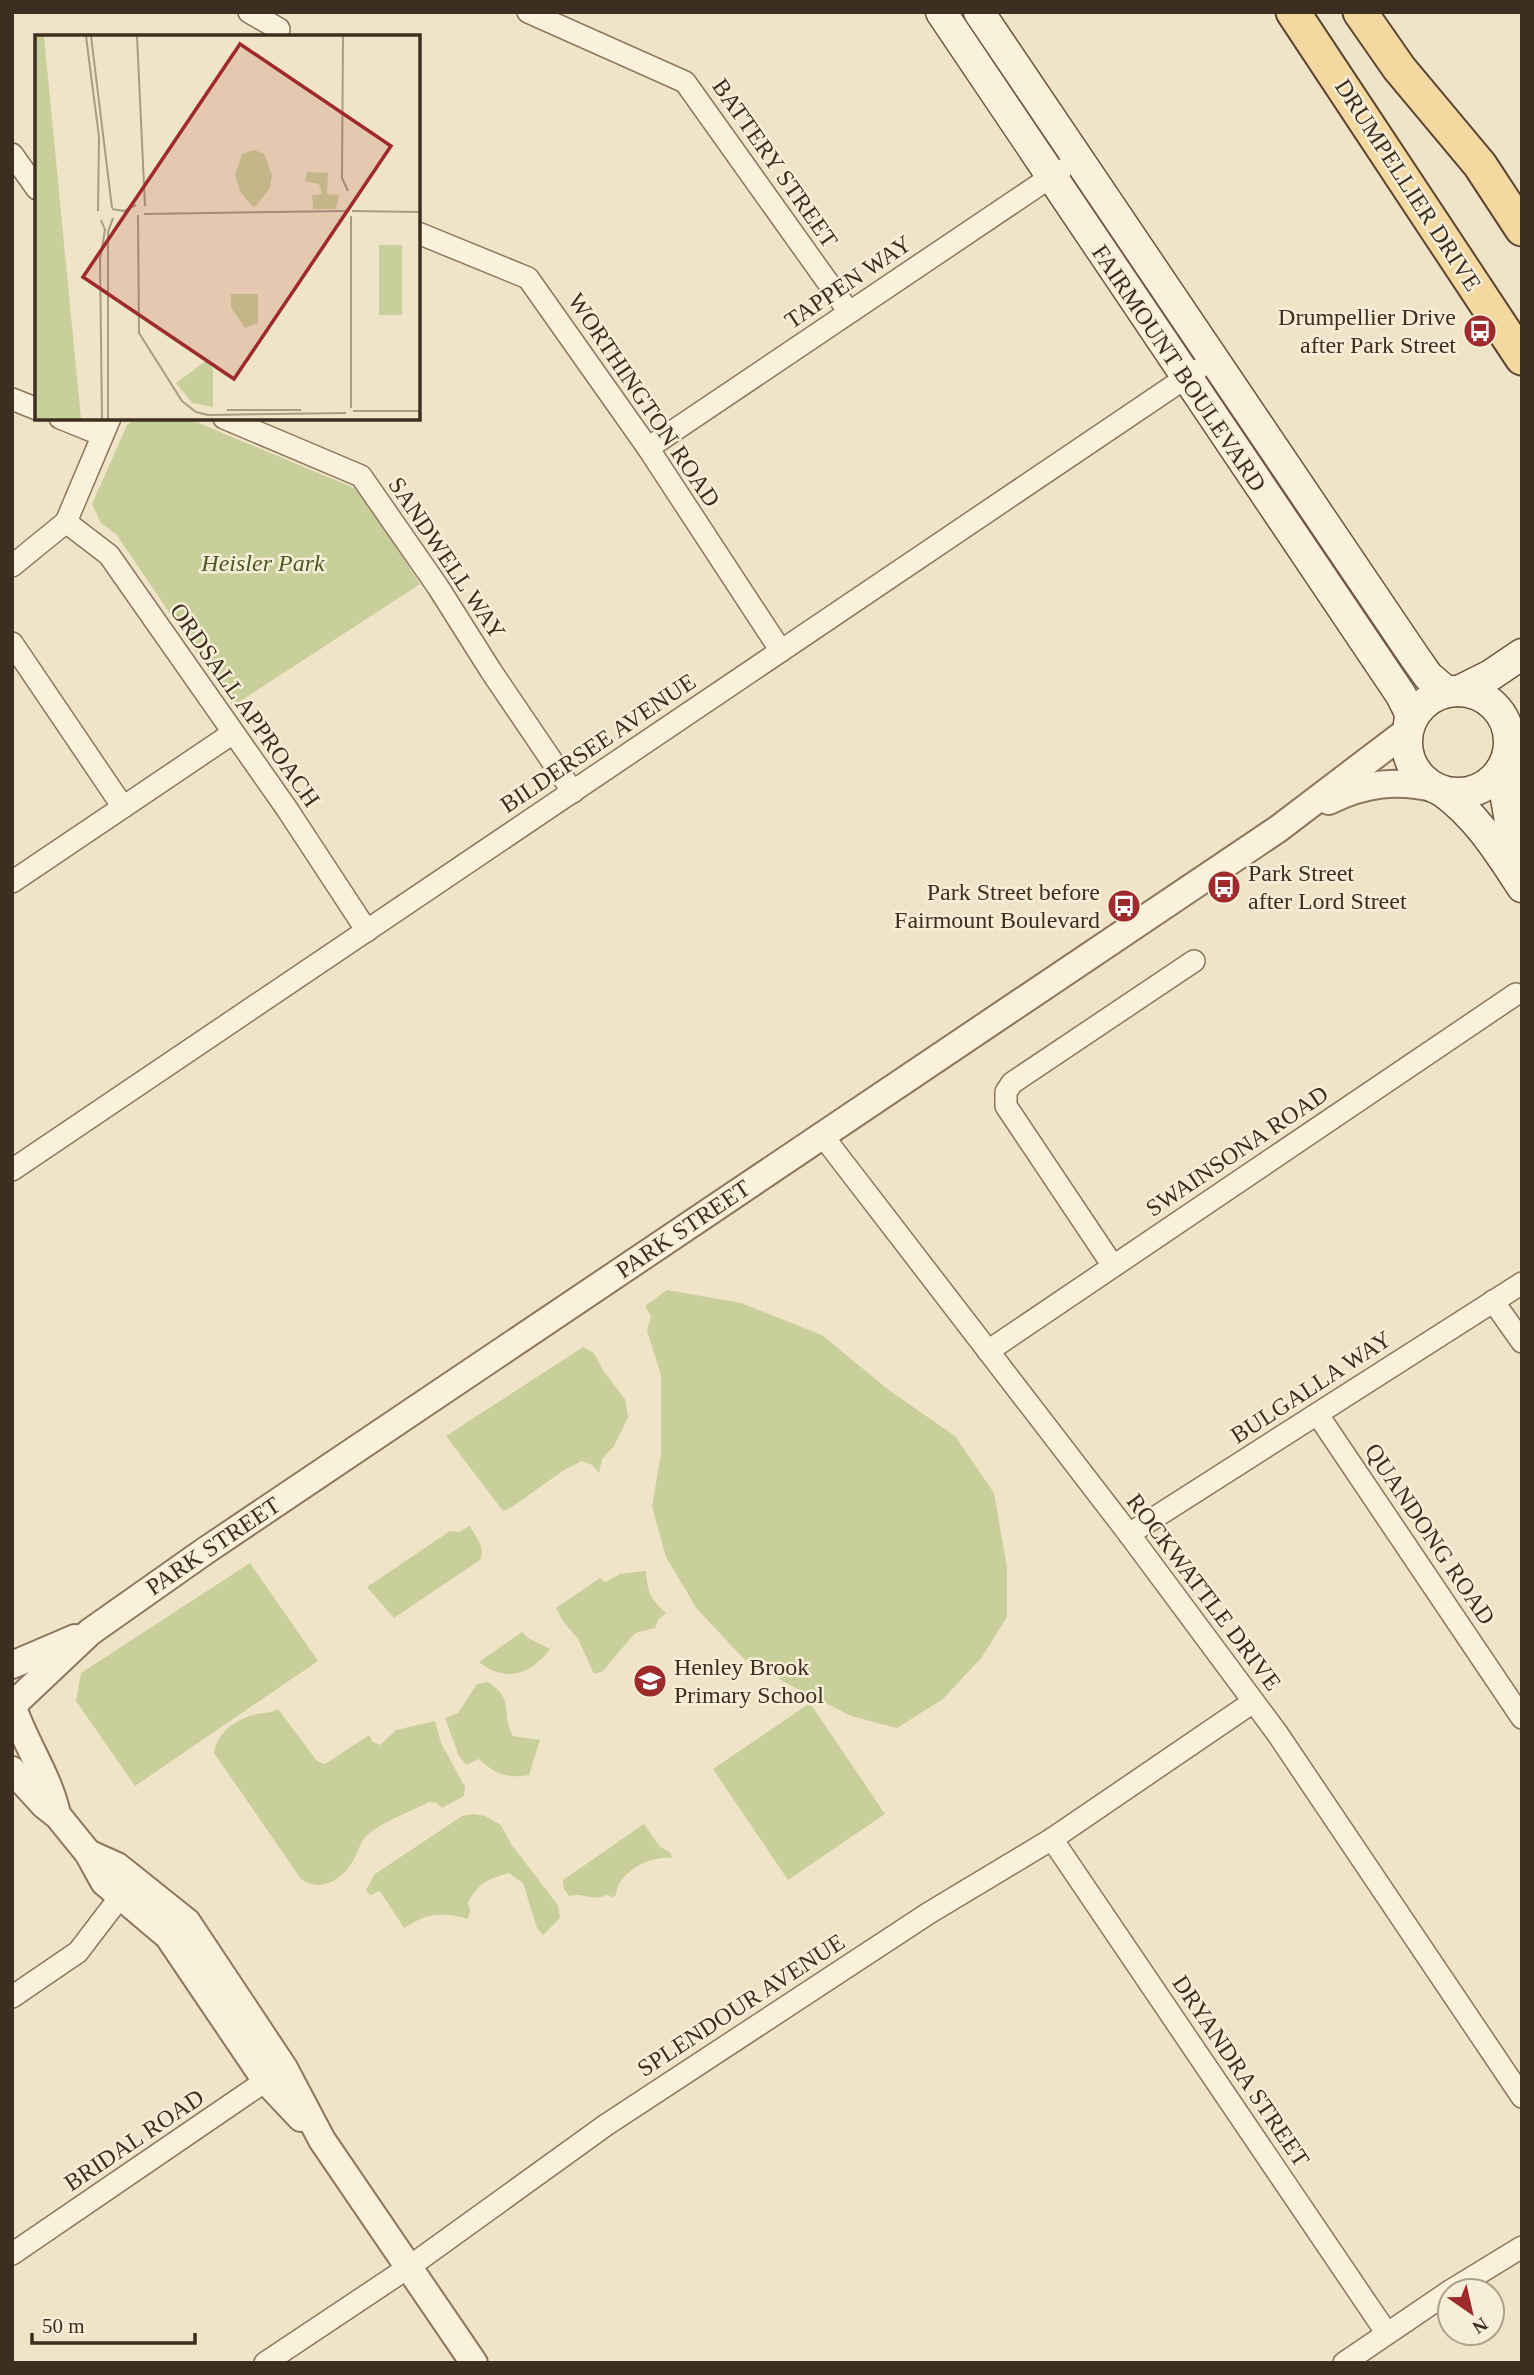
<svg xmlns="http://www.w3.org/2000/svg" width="1534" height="2375" viewBox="0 0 1534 2375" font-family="Georgia,serif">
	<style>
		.green { fill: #c9cf9b }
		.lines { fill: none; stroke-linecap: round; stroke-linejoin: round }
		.minor-casing { stroke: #8d765c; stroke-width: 24 }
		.tertiary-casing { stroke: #8d765c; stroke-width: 30 }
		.secondary-casing { stroke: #6f573f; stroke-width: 33 }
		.primary-casing { stroke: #5b4430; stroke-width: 37 }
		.minor { stroke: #faf1dc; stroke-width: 21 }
		.tertiary { stroke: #faf1dc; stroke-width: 26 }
		.secondary { stroke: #faf1dc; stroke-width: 30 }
		.primary { stroke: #f3d9a0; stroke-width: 33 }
		.labels { text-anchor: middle; stroke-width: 5; stroke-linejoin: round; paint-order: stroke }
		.street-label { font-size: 24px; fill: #3d2e20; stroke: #f7eed8 }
		.poi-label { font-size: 24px; fill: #3d2e20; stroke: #f7eed8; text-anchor: end }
		.park-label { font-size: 24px; font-style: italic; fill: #4d5a26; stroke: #f7eed8 }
		.inset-road { fill: none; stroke: #a89b85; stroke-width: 2 }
		.view { fill: #9e2a2b; fill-opacity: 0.15; stroke: #9e2a2b; stroke-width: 3.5 }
		.inset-edge { fill: none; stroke: #3d2e20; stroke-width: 3.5 }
	</style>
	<rect width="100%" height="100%" fill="#f0e4c8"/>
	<g class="green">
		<path d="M137,418H187L359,490L420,584L233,706L116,534L101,523L92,504L127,425Z"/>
		<path d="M667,1290L741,1303L822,1335L890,1391L955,1436L994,1493L1007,1567V1617L982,1657L943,1699L897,1728L851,1716L790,1685L743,1658L697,1609L666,1557L652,1507L661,1453V1375L647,1331L651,1316L645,1306Z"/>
		<path d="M583,1347L594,1353L604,1372L625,1399L628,1417L614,1446L602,1459L599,1473L592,1465L582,1461L564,1470L512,1507L503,1511L446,1436Z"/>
		<path d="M470,1526C476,1537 486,1548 480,1560L394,1618L367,1587L450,1531L459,1532Z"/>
		<path d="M250,1563L318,1661L135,1786L76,1701L81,1673Z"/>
		<path d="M646,1571C647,1591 651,1600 666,1613L658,1620L655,1628L635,1633L603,1671L594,1674L578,1639L563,1621L556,1608L600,1578L605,1582L620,1574Z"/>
		<path d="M522,1632L528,1638L550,1649C531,1675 505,1683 479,1662Z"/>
		<path d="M488,1682C516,1700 500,1712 513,1736L540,1740L529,1775C507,1779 495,1774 479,1759L466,1765L459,1756L445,1718L458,1713L477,1684Z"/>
		<path d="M810,1703L885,1814L788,1880L713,1769Z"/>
		<path d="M278,1709L317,1761L325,1764L369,1735L373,1742L380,1745L396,1730L435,1721L441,1743L465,1787L464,1796L442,1808L437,1803L429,1802C410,1812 388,1819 371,1832C359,1840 359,1853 351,1864C339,1882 320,1892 301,1879L214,1753C217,1732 236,1719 257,1714C265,1712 271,1714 278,1709Z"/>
		<path d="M474,1814L485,1816L501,1825L511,1844L558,1905L560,1918L543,1935L537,1928L523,1883L509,1873C489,1878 477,1884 468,1903L470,1911L468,1919C441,1911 428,1913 404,1928L380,1891L370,1895L366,1890L375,1874L462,1816Z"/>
		<path d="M644,1824L660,1847L670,1852L672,1858C651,1855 617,1872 616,1895L612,1897L607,1895C589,1902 585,1892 569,1896L564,1889L563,1880Z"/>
	</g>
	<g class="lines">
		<defs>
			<g id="minor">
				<path d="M249,12L279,29"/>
				<path d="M528,12L685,82L849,312"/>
				<path d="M12,154L37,189"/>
				<path d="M418,233L528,278L648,448L781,651"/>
				<path d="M12,399L37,409"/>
				<path d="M60,418L102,435"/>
				<path d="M224,418L361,476L438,587L491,671L573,792"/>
				<path d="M648,448L1061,170"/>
				<path d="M66,522L109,555L287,809L367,931"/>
				<path d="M12,566L66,522L110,418"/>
				<path d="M12,643L123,807"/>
				<path d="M12,882L233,733"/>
				<path d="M822,1135L1129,1534L1277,1733L1522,2097"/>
				<path d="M12,1170L1197,370"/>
				<path d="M1113,1266L1006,1106V1092L1012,1083L1194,961"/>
				<path d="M1493,1301L1522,1342"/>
				<path d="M988,1351L1516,994"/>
				<path d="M1318,1415L1522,1718"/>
				<path d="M1129,1534L1522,1283"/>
				<path d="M1052,1839L1386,2332"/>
				<path d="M12,1997L78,1952L120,1897"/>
				<path d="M12,2254L277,2073"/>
				<path d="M1450,2291L1522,2247"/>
				<path d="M265,2363L409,2267L606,2125L929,1913L1052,1839L1253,1702"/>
				<path d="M1344,2363L1450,2291"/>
			</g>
			<g id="tertiary">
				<path d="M1329,801C1364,783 1398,779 1437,789"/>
				<path d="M12,1665L75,1638"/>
				<path d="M17,1701L90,1632L205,1551L1278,829L1407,731"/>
				<path d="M15,1713C28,1748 49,1778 57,1814"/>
				<path d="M12,1770L44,1805L58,1816L88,1853L104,1882L168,1936L266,2081L301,2118"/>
				<path d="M88,1853L117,1866L187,1922L284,2068L322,2140L474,2363"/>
			</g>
			<g id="secondary">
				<path d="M941,12L1401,695L1410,713L1409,725"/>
				<path d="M979,12L1414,656L1428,676L1447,692"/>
				<circle cx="1458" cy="742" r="51"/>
				<path d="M1459,691L1491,675L1522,654"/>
				<path d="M1505,762V792L1518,869"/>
				<path d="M1442,791C1477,816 1499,852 1522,887"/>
			</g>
			<g id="primary">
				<path d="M1293,12L1522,358"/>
				<path d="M1360,12L1399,68L1480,165L1522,229"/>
			</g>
		</defs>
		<use href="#minor" class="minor-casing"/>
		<use href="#tertiary" class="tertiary-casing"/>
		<use href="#secondary" class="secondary-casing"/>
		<use href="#primary" class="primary-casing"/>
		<use href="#minor" class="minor"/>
		<use href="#tertiary" class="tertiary"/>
		<use href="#secondary" class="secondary"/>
		<use href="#primary" class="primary"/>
	</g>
	<defs>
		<symbol id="bus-disc" viewBox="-11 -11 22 22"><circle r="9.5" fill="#9e2a2b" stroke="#f7eed8"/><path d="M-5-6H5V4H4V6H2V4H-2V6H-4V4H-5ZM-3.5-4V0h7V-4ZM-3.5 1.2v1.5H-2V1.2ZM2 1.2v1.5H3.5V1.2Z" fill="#fff"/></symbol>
		<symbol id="school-disc" viewBox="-11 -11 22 22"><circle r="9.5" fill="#9e2a2b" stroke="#f7eed8"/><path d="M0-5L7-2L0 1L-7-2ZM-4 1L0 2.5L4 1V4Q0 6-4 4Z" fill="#fff"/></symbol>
	</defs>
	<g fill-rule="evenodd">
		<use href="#bus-disc" x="1461" y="312" width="38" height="38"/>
		<use href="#bus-disc" x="1205" y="868" width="38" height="38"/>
		<use href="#bus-disc" x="1105" y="887" width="38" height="38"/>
		<use href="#school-disc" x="631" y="1662" width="38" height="38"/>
	</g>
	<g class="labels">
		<g class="street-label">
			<text transform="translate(775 163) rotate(55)" y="8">BATTERY STREET</text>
			<text transform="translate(1408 185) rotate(57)" y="8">DRUMPELLIER DRIVE</text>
			<text transform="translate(848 282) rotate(-34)" y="8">TAPPEN WAY</text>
			<text transform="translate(1179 368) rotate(56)" y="8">FAIRMOUNT BOULEVARD</text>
			<text transform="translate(644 400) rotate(56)" y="8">WORTHINGTON ROAD</text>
			<text transform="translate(447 558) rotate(56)" y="8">SANDWELL WAY</text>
			<text transform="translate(245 705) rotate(55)" y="8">ORDSALL APPROACH</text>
			<text transform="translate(598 743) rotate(-34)" y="8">BILDERSEE AVENUE</text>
			<text transform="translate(1237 1151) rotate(-34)" y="8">SWAINSONA ROAD</text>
			<text transform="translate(683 1229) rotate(-34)" y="8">PARK STREET</text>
			<text transform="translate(1311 1387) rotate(-33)" y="8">BULGALLA WAY</text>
			<text transform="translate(1430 1534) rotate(56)" y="8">QUANDONG ROAD</text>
			<text transform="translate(213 1546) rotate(-34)" y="8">PARK STREET</text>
			<text transform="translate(1204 1592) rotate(53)" y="8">ROCKWATTLE DRIVE</text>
			<text transform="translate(741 2005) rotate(-33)" y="8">SPLENDOUR AVENUE</text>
			<text transform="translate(1241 2071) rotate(56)" y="8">DRYANDRA STREET</text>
			<text transform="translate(134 2140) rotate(-34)" y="8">BRIDAL ROAD</text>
		</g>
		<g class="poi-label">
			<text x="1456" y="325">Drumpellier Drive<tspan x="1456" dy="28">after Park Street</tspan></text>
			<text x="1248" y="881" text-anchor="start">Park Street<tspan x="1248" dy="28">after Lord Street</tspan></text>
			<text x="1100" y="900">Park Street before<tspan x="1100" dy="28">Fairmount Boulevard</tspan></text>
			<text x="674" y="1675" text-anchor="start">Henley Brook<tspan x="674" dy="28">Primary School</tspan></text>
		</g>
		<g class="park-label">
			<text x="263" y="571">Heisler Park</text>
		</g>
	</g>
	<g transform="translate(35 35)">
		<rect width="385" height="385" fill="#f0e4c8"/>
		<path d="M0,1H9L46,384H0ZM219,115L229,119L237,140L235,153L219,173L206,158L200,140L207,119ZM272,137L293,138L292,159L304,160L301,174H278L277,160L287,159L284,149L270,146ZM344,210H367V280H344ZM196,259H223V288L210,293L196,272ZM172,325L178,334V372L157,368L141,348Z" fill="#c9cf9b"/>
		<path class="inset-road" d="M51,1L64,102L63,176M56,1L77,173M102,1L110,171M308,1L307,143L313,156M77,174L89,176L101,170M317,176L385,177M109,179L310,176M103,180L104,298L147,366L161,377L173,380L311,378M66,185L70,195L65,224L67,384M316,373V181M192,375H266M318,376H385M73,384V197L78,183"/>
		<path class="view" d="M205,9L356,111L199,344L48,242Z"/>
		<rect width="385" height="385" class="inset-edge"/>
	</g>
	<rect width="1534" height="2375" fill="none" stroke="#3d2e20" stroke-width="28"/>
	<g transform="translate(1471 2312) rotate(146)"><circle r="33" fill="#f7eed8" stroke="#ada18e" stroke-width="2"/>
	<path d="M0-5L12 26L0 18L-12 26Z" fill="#9e2a2b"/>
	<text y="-10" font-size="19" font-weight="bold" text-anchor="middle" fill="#3d2e20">N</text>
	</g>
	<path d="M32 2333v10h163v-10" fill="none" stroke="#3d2e20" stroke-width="3.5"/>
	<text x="42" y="2333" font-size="21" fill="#3d2e20" stroke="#f7eed8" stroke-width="5" paint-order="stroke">50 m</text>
</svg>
